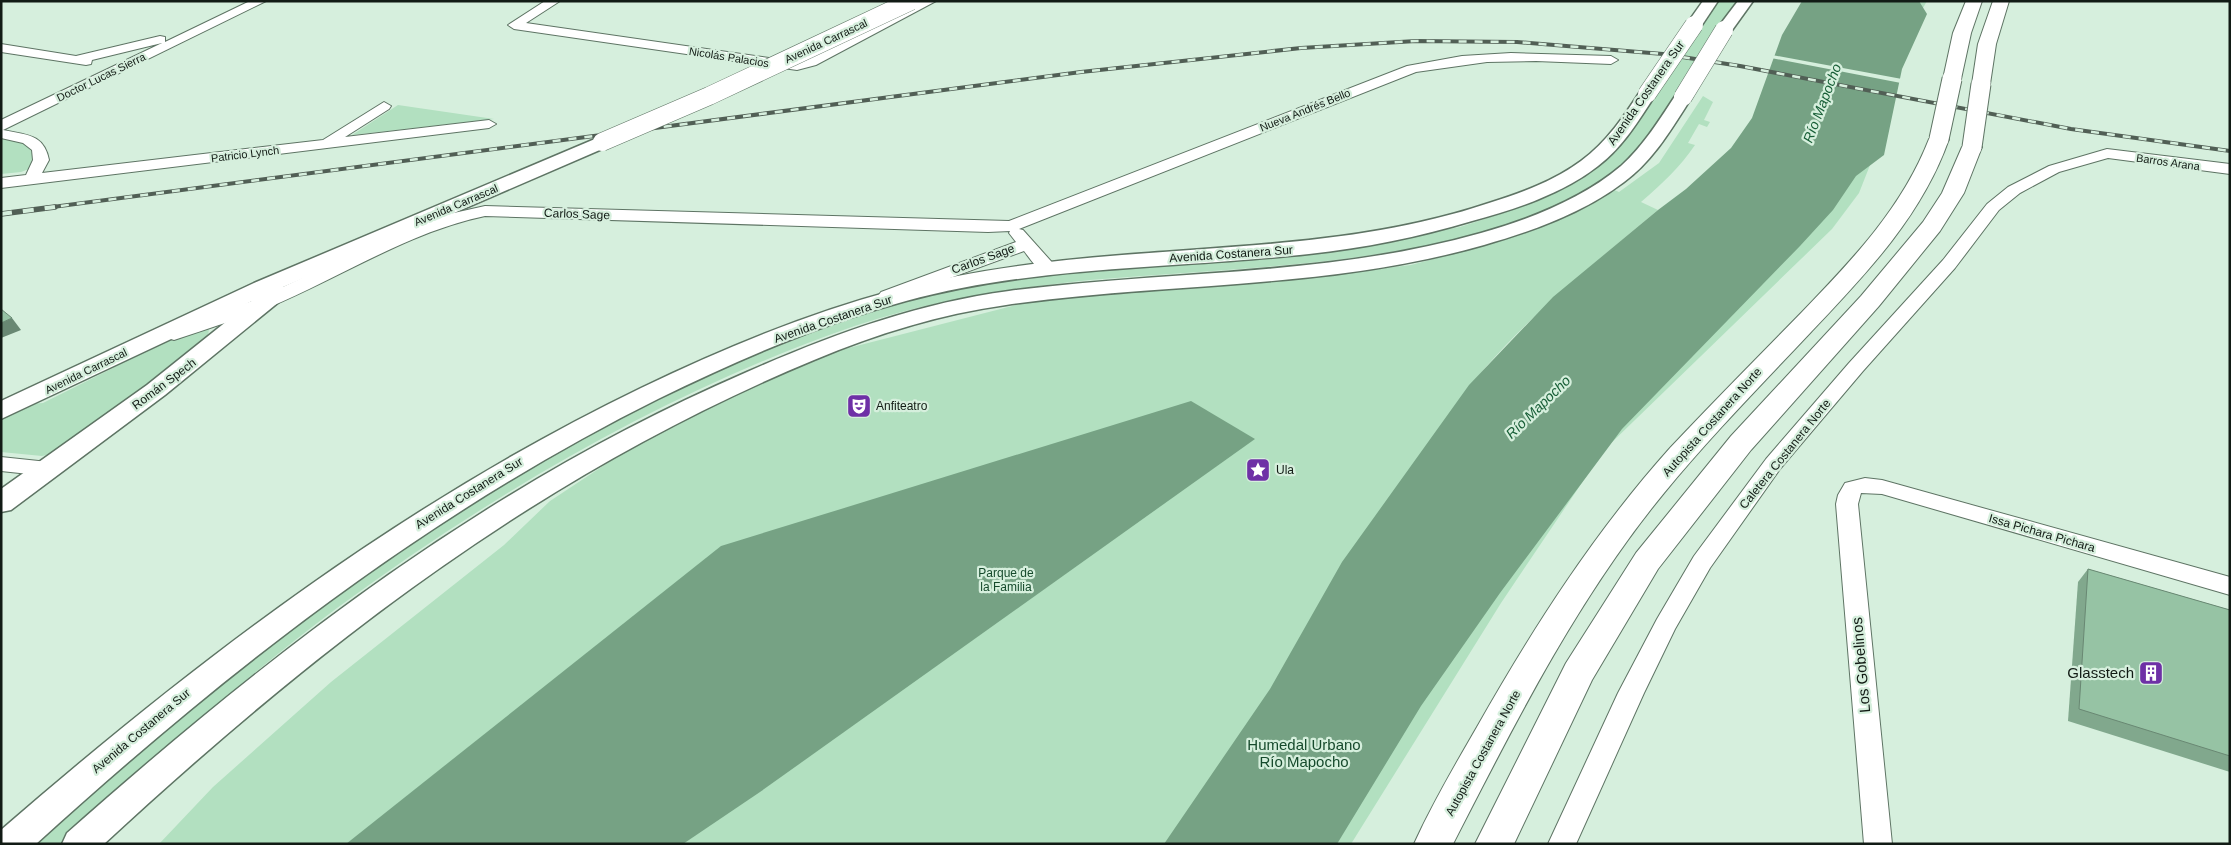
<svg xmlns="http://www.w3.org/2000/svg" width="2231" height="845" viewBox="0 0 2231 845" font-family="Arial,sans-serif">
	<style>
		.green { fill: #b2e0c0 }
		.water { fill: #76a284 }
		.pier { fill: #d6efdd }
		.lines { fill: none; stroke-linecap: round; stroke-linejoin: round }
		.minor-casing { stroke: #5e7464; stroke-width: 2 }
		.major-casing { stroke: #5e7464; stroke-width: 3 }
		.highway-casing { stroke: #5e7464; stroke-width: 2 }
		.minor { fill: #fff; fill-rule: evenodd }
		.major { fill: #fff; fill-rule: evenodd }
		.highway { fill: #fff; fill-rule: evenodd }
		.rail-far1-casing { stroke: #515f55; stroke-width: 4 }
		.rail-casing { stroke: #515f55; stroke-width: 5.5 }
		.rail-far1 { stroke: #d6efdd; stroke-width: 2.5; stroke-dasharray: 8; stroke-linecap: butt }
		.rail { stroke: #d6efdd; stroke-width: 4; stroke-dasharray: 11; stroke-linecap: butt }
		.major-bridge-casing { stroke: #5e7464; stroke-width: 19; stroke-linecap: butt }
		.highway-bridge-casing { stroke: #5e7464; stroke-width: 21; stroke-linecap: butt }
		.major-bridge { stroke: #fff; stroke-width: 18 }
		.highway-bridge { stroke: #fff; stroke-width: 19 }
		.wall { fill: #81a88d }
		.shaded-wall { fill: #698873 }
		.building { fill: #96c3a4; stroke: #698873 }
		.labels { text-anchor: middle; stroke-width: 4.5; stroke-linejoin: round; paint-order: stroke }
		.far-street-label { font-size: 11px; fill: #121b15; stroke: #d6efdd }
		.street-label { font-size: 12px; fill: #121b15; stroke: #d6efdd }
		.poi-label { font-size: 12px; fill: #121b15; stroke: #d6efdd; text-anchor: start }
		.park-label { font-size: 12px; fill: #164a2c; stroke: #d6efdd }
		.water-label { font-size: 14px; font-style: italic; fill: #175e36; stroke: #d6efdd }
		.near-street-label { font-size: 15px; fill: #121b15; stroke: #d6efdd }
		.near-poi-label { font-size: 15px; fill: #121b15; stroke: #d6efdd; text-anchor: end }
		.near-park-label { font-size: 15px; fill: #164a2c; stroke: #d6efdd }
	</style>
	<rect width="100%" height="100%" fill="#d6efdd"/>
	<g class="green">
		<path d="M1715,1H1737C1713,32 1693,66 1673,100C1660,122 1648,146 1628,163C1613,175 1594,185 1578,194C1563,201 1549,210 1534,216C1510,226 1484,232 1459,238C1338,268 1213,269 1090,280C1002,289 915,303 832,334C656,398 488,497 337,608C240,680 152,763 62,844H21L304,608L576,432L821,323L971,283L1370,243L1460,227L1503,213L1549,195L1580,179L1615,153L1656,94Z"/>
		<path d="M1808,1H1927L1908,34L1887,122L1859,193L1832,229L1604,450L1501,603L1351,844H159L213,787L331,682L504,545L550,501L653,433L768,380L833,352L1024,303L1068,296L1285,280L1411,265L1500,241L1562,216L1612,189L1619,192L1659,163L1703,96L1713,102L1704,120L1710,122L1707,127L1699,124L1688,143L1695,145C1680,167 1662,184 1641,202L1658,210C1584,272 1508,331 1451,411L1746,140Z"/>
		<path d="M398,105L494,119L352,135Z"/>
		<path d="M1,137C14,140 30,142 33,156L29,169L21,172L1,174Z"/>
		<path d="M204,327L209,328L208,337L198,351L51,454L42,456L1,452V417L27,404L43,403L113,368L118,360Z"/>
	</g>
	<g class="water">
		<path d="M1802,1H1919L1927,14L1902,69L1884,155L1856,176L1833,210L1800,246L1622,429L1500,593L1421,706L1337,844H1164L1270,689L1342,562L1469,385L1553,297L1658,210L1686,189L1731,148L1752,118L1782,35Z"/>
		<path d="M1191,401L1255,439L760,792L683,844H346L721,546Z"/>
	</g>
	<path class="pier" d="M1772,55L1902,79L1901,83L1771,58Z"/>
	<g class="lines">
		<defs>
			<g id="minor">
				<path d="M250,1H266L3,130C25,135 44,133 49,160L42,173L323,140L384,102L391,106L389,109L345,137L489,120L496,124L489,128L1,188V178L26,175L33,160L32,150L23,143L1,138V120L162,43L92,60L91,64L86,65L1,52V44L76,56L160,36L165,37V42Z"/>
				<path d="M545,1H560L526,23L797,62L806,59L920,1H936L816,65L797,70L514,29L508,25Z"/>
				<path d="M1511,53L1611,56L1618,60L1611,64L1536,61L1487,62L1416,72L1019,229L1023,230L1058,269L1055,273C1040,276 1032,261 1024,251L887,301L881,300L878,296L881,292L1016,242L1009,233L1010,231L988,232L485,216C408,232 340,278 267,308C239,319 209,328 180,338L174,340L168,338L165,334L168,330L255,300L379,242L445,215L485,206L1009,221L1407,66L1462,56Z"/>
				<path d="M2107,149L2230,164V174L2108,158L2059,172L2020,193L1999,210L1955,268L1863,371L1780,469L1710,568L1675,629L1644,693L1576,844H1548L1618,693L1657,619L1694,556L1766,459L1849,363L1943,260L1987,204L2008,187L2049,166Z"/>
				<path d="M1,457L48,462L55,464L58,469L55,474L48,476L1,471Z"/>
				<path d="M1865,478L1882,480L2230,577V595L1882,494L1861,493L1858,504L1892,844H1864L1836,504L1838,495L1845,483Z"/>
			</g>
			<g id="major">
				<path d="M1703,1H1718L1700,28H1688L1686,25Z"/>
				<path d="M1738,1H1753L1730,33H1718L1716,30Z"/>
				<path d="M1647,89L1653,90L1656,94C1639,120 1623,147 1598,166C1562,194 1516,209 1472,221C1419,237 1364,248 1309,254C1175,269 1038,265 906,301C820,324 738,360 658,399C427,514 226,671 36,844H1V830C198,659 405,502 641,388C722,349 806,314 892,291C968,271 1044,261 1122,255C1245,245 1370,243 1489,203C1521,193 1554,181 1581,161C1607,142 1624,116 1641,90Z"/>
				<path d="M1683,92L1689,93L1692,97C1672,128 1654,160 1624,182C1583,213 1533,231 1484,245C1328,290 1165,282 1006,305C940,314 876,334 814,360C540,474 320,644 104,844H62L67,833C277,647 488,484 747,372C831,335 918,303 1009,291C1167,270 1327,277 1481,233C1530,219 1582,199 1621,166C1644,145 1660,119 1677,93Z"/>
				<path d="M602,136L609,138L611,142L609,146L283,287L288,292L285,297L165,395L11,510L1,512V489L147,385L252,301L1,419V401L254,283Z"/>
			</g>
			<g id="highway">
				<path d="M1966,1H1982L1971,33L1961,79L1959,83L1952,85L1945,83L1943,79L1953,33Z"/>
				<path d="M1993,1H2009L1996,44L1990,84L1988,88L1981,90L1974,88L1972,84L1978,44Z"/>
				<path d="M1939,133L1946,135L1949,139C1922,216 1866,274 1811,332C1761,385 1710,437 1664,493C1577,599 1515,723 1453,844H1414C1432,804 1455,765 1477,727C1533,628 1594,533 1670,448C1713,402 1758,357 1802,312C1853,259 1902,208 1929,139L1932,135Z"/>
				<path d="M1972,141L1979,143L1982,147L1964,193L1940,231L1879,306L1751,450L1658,569L1592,680L1514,844H1475L1566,663L1636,553L1731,436L1861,296L1923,222L1942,193L1962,147L1965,143Z"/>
			</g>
		</defs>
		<use href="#minor" class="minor-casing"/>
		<use href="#major" class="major-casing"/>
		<use href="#highway" class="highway-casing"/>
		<use href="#minor" class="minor"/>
		<use href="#major" class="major"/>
		<use href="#highway" class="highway"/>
		<defs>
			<path id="rail-far1" d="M45,208L1081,72L1301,48L1416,41L1517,42L1663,54L1740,66L2071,129L2230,151"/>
			<path id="rail" d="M1,214L55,207"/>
		</defs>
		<use href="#rail-far1" class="rail-far1-casing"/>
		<use href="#rail" class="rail-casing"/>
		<use href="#rail-far1" class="rail-far1"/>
		<use href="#rail" class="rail"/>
		<defs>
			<g id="major-bridge">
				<path d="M1647,94L1694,25"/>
				<path d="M1683,97L1724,30"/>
				<path d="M602,142L709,96L911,1"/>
			</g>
			<g id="highway-bridge">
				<path d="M1939,139L1952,79"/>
				<path d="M1972,147L1981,84"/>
			</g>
		</defs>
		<use href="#major-bridge" class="major-bridge-casing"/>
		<use href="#highway-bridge" class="highway-bridge-casing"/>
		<use href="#major-bridge" class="major-bridge"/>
		<use href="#highway-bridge" class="highway-bridge"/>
	</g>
	<path class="wall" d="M2088,569L2230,610V772L2068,721L2078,582Z"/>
	<path class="shaded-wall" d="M12,318L21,330L1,338V323Z"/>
	<g class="building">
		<path d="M1,309L12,318L1,323Z"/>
		<path d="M2088,569L2230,610V756L2079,709Z"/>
	</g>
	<defs>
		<symbol id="theatre-square" viewBox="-11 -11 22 22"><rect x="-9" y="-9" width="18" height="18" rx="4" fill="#6e30a6" stroke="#d6efdd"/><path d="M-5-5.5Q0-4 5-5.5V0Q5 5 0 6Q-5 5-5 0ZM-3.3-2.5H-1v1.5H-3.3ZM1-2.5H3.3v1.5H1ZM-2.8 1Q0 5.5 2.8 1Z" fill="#fff"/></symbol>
		<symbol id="sight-square" viewBox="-11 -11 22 22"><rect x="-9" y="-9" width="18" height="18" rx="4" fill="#6e30a6" stroke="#d6efdd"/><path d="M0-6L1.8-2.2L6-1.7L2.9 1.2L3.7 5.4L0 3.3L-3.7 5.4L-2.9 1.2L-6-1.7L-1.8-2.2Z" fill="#fff"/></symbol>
		<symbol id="building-square" viewBox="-11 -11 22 22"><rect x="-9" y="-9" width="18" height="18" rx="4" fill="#6e30a6" stroke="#d6efdd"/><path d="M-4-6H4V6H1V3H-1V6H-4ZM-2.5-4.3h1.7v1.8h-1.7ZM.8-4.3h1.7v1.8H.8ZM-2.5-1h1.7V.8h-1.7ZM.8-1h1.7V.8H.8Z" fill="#fff"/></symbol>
	</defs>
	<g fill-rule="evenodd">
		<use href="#theatre-square" x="845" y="392" width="28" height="28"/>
		<use href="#sight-square" x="1244" y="456" width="28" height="28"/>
		<use href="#building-square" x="2137" y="659" width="28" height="28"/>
	</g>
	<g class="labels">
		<g class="far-street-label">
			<text transform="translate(826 41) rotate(-25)" y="4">Avenida Carrascal</text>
			<text transform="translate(729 57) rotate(9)" y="4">Nicolás Palacios</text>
			<text transform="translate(101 77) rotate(-26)" y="4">Doctor Lucas Sierra</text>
			<text transform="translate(1305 110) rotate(-22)" y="4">Nueva Andrés Bello</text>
			<text transform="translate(245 154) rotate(-7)" y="4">Patricio Lynch</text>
			<text transform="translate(2168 162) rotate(8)" y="4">Barros Arana</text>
			<text transform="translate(456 205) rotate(-23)" y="4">Avenida Carrascal</text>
			<text transform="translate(86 371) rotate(-26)" y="4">Avenida Carrascal</text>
		</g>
		<g class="street-label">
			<text transform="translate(1646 93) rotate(-55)" y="4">Avenida Costanera Sur</text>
			<text transform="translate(577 214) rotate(2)" y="4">Carlos Sage</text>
			<text transform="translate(1231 254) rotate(-4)" y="4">Avenida Costanera Sur</text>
			<text transform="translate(983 259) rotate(-20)" y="4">Carlos Sage</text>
			<text transform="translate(833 319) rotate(-19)" y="4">Avenida Costanera Sur</text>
			<text transform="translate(164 384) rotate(-37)" y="4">Román Spech</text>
			<text transform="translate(1712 422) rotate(-48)" y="4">Autopista Costanera Norte</text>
			<text transform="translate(1785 454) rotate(-51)" y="4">Caletera Costanera Norte</text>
			<text transform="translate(469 493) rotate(-32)" y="4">Avenida Costanera Sur</text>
			<text transform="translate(2042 533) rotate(16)" y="4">Issa Pichara Pichara</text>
			<text transform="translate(141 731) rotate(-40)" y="4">Avenida Costanera Sur</text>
			<text transform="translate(1483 753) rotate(-61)" y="4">Autopista Costanera Norte</text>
		</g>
		<g class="poi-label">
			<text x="876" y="410">Anfiteatro</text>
			<text x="1276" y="474">Ula</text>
		</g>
		<g class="park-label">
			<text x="1006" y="577">Parque de<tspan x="1006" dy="14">la Familia</tspan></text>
		</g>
		<g class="water-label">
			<text transform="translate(1822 103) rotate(-69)" y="5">Río Mapocho</text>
			<text transform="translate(1538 407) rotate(-44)" y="5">Río Mapocho</text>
		</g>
		<g class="near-street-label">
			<text transform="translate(1861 665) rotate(-95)" y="5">Los Gobelinos</text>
		</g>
		<g class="near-poi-label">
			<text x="2134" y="678">Glasstech</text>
		</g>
		<g class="near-park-label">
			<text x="1304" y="750">Humedal Urbano<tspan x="1304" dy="17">Río Mapocho</tspan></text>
		</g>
	</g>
	<rect width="2231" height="845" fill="none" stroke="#121b15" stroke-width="5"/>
</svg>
